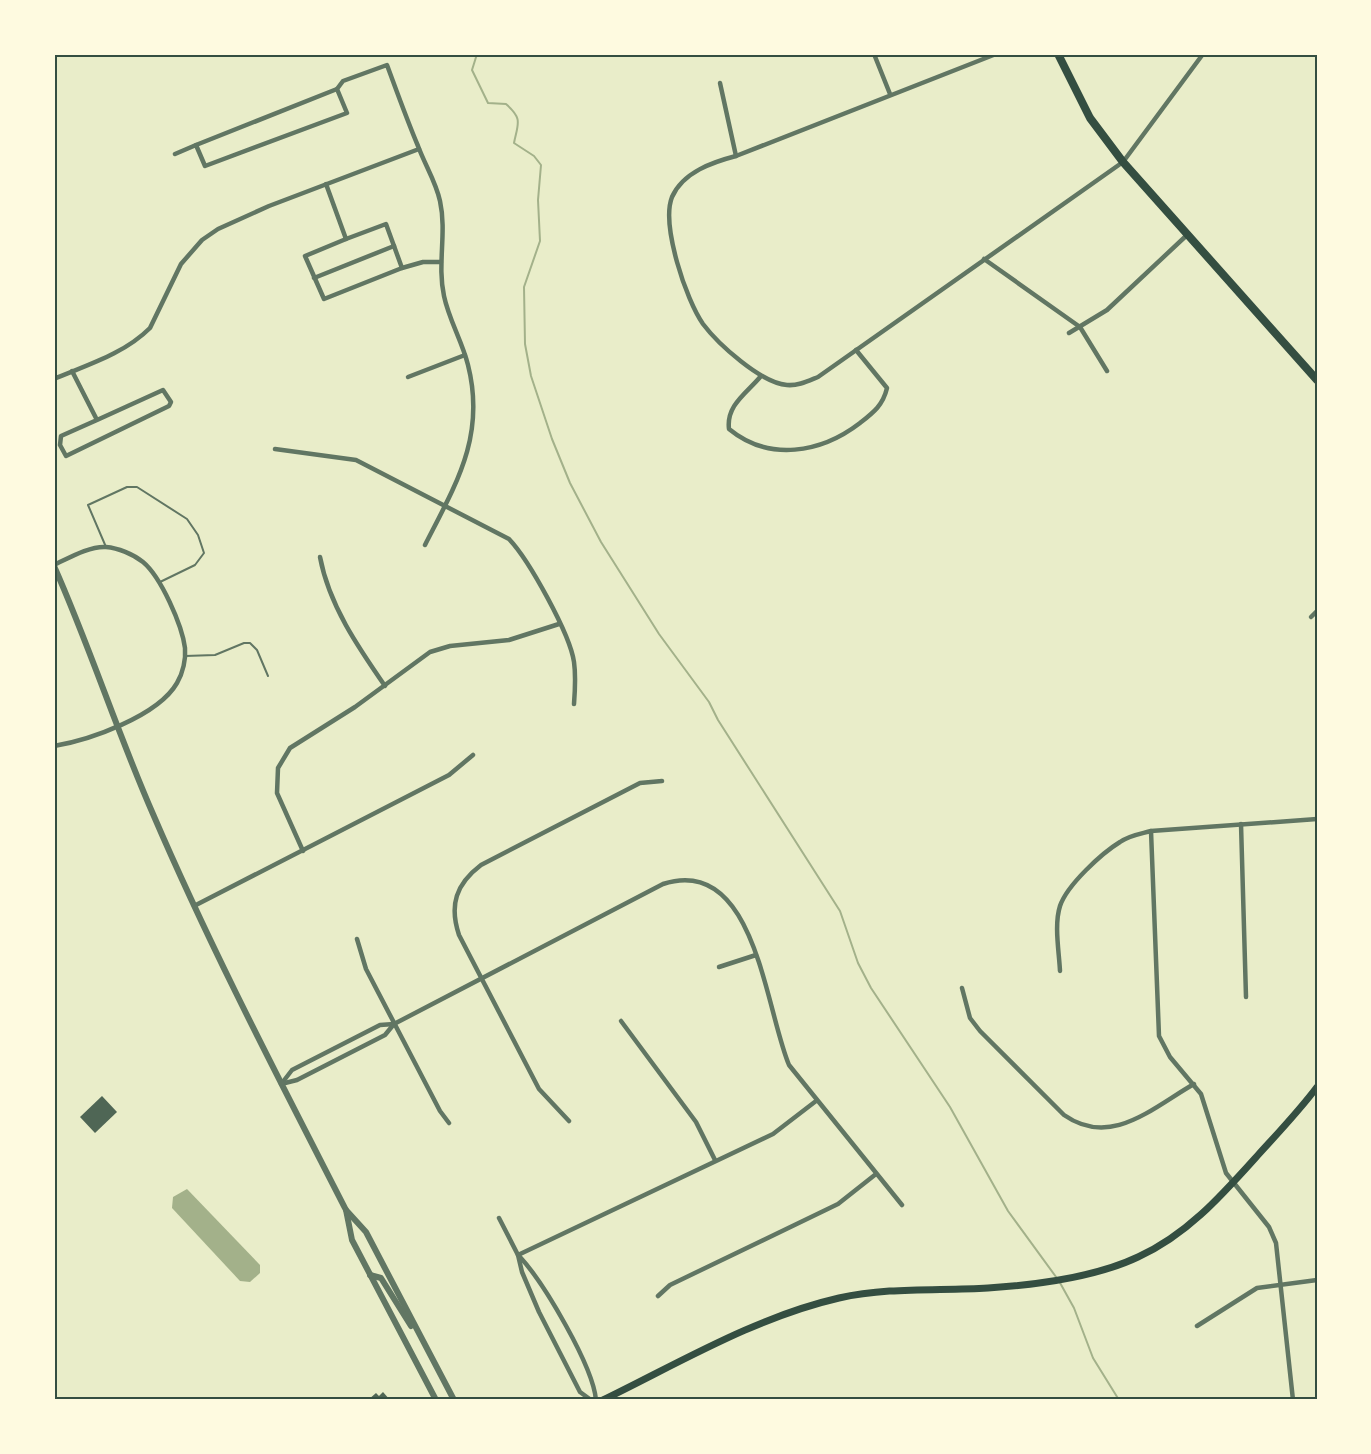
<svg xmlns="http://www.w3.org/2000/svg" width="1371" height="1454" viewBox="0 0 1371 1454" font-family="Lato,sans-serif">
	<style>
		.water { fill: #a3b18a }
		.lines { fill: none; stroke-linecap: round; stroke-linejoin: round }
		.stream { stroke: #a3b18a; stroke-width: 2 }
		.building { fill: #4f6655 }
		.service { stroke: #617663; stroke-width: 2 }
		.minor { stroke: #617663; stroke-width: 4.5 }
		.tertiary { stroke: #617663; stroke-width: 6 }
		.secondary { stroke: #344e41; stroke-width: 7 }
		.primary { stroke: #344e41; stroke-width: 8 }
		.neatline { fill: none; stroke: #344e41; stroke-width: 2 }
	</style>
	<rect width="100%" height="100%" fill="#e9edc9"/>
	<path class="water" d="M187,1189L260,1265V1273L250,1282L240,1281L172,1208L173,1197Z"/>
	<g class="lines">
		<path class="stream" d="M477,54L472,70L488,103L506,104C523,119 518,123 514,143L534,156L541,165L538,200L540,241L524,287L525,344L531,376L552,439L570,483L601,542L659,634L709,702L718,720L840,911L858,963L871,988L950,1107L1008,1211L1059,1281L1074,1308L1093,1358L1119,1400"/>
	</g>
	<g class="building">
		<path d="M102,1096L117,1112L95,1133L80,1117Z"/>
		<path d="M383,1392L390,1400H368L376,1393L379,1396Z"/>
	</g>
	<g class="lines">
		<g class="service">
			<path d="M106,547L88,505L127,487H137L187,519L198,535L204,553L195,565L160,582"/>
			<path d="M185,656L215,655L244,643H250L257,650L268,676"/>
		</g>
		<g class="minor">
			<path d="M874,54L890,94"/>
			<path d="M996,54L736,156C713,162 683,172 672,197C661,225 686,300 703,324C718,344 761,383 787,385C798,386 808,381 818,377L1123,162L1203,54"/>
			<path d="M720,83L736,156"/>
			<path d="M196,145L337,89"/>
			<path d="M175,154L196,145L205,166L347,113L337,89L343,81L387,65C397,92 407,120 418,146C425,165 436,182 440,201C447,233 437,264 444,296C449,320 462,341 468,365C486,436 456,484 425,545"/>
			<path d="M326,184L346,239L386,224L402,268L423,262H441"/>
			<path d="M346,239L305,256L324,299L402,268"/>
			<path d="M984,259L1080,327L1107,371"/>
			<path d="M314,278L394,246"/>
			<path d="M1069,333L1107,310L1187,235"/>
			<path d="M72,371L97,420L61,436L60,445L66,456L169,406L171,402L163,390L97,420"/>
			<path d="M761,376C747,393 726,405 729,429C769,462 821,453 860,423C874,412 883,405 887,388L856,350"/>
			<path d="M408,377L465,355"/>
			<path d="M54,379C87,365 124,354 150,328L181,264L202,240L218,229L269,206L419,149"/>
			<path d="M275,449L356,460L509,539C529,560 570,634 574,662C576,676 575,691 574,704"/>
			<path d="M320,557C329,605 358,647 385,686"/>
			<path d="M54,565C69,558 89,546 106,547C118,548 133,554 143,562C161,577 182,625 185,648C186,659 183,673 177,683C158,716 90,740 54,746"/>
			<path d="M1311,617L1317,611"/>
			<path d="M1241,824L1246,997"/>
			<path d="M1151,831L1159,1036L1170,1057L1201,1094L1226,1173L1269,1227L1276,1243L1293,1400"/>
			<path d="M303,851L277,793L278,768L290,748L355,707L430,652L450,646L509,640L559,624"/>
			<path d="M194,906L449,775L473,755"/>
			<path d="M357,939L366,969L440,1111L449,1123"/>
			<path d="M719,967L756,955"/>
			<path d="M1060,971C1059,951 1054,925 1060,906C1067,885 1102,853 1120,842C1130,835 1140,834 1151,831L1317,819"/>
			<path d="M962,988L970,1018L980,1031L1064,1115C1111,1148 1152,1108 1194,1084"/>
			<path d="M621,1021L696,1122L715,1160"/>
			<path d="M282,1083L292,1070L380,1025L394,1024"/>
			<path d="M281,1084L297,1080L385,1035L394,1024L663,884C755,854 765,1008 789,1065L902,1205"/>
			<path d="M569,1121L539,1089L459,935C449,905 456,884 481,865L640,783L662,781"/>
			<path d="M499,1218L518,1255L522,1272L539,1312L580,1392L591,1400"/>
			<path d="M518,1255L773,1134L816,1101"/>
			<path d="M520,1257C544,1283 593,1366 596,1400"/>
			<path d="M658,1296L670,1285L838,1204L876,1174"/>
			<path d="M1197,1326L1257,1288L1317,1280"/>
		</g>
		<g class="tertiary">
			<path d="M54,566C90,647 117,732 153,814C211,949 279,1079 346,1210L366,1232L454,1400"/>
			<path d="M346,1210L352,1240L436,1400"/>
			<path d="M370,1275L381,1278L411,1326"/>
		</g>
		<path class="secondary" d="M603,1400C679,1363 756,1317 839,1298C888,1287 938,1291 988,1288C1034,1285 1096,1277 1138,1257C1187,1235 1222,1195 1258,1155C1278,1133 1299,1111 1317,1087"/>
		<path class="primary" d="M1058,54L1090,118L1123,162L1317,380"/>
	</g>
	<rect width="1371" height="1454" fill="none" stroke="#fefae0" stroke-width="111"/>
	<rect x="56" y="56" width="1260" height="1342" class="neatline"/>
</svg>
